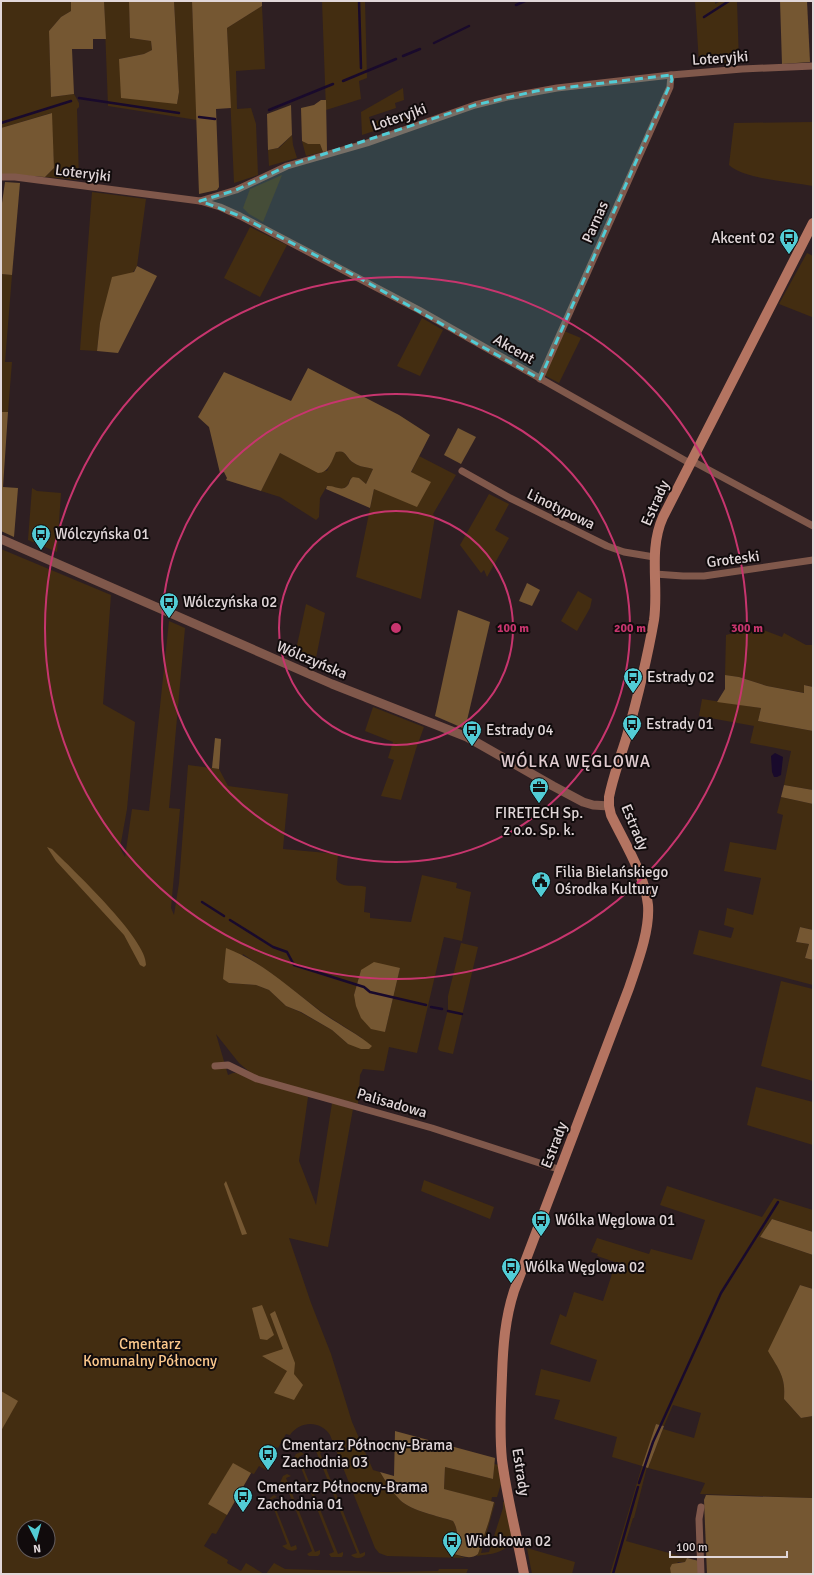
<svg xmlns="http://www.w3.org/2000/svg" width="814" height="1575" viewBox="0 0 814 1575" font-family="Signika,sans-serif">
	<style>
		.green { fill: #432d11; fill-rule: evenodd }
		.forest { fill: #755732 }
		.water { fill: #190a2c }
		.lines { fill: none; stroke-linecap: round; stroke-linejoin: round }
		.stream { stroke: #190a2c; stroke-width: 2.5 }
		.minor { stroke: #80584b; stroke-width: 7 }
		.tertiary { stroke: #80584b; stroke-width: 9 }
		.secondary { stroke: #b47461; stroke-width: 10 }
		.marked { fill: #52ccd5; fill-opacity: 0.2; stroke: #52ccd5; stroke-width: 3; stroke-dasharray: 8 5; stroke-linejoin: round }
		.ring { fill: none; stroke: #c7356e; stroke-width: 2 }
		.labels { text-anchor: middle; stroke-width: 4; stroke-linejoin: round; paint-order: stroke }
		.street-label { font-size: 15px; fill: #e1d7d9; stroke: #110b0c }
		.poi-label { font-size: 15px; fill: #e1d7d9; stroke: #110b0c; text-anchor: start }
		.park-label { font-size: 15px; fill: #fcc88c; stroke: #110b0c }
		.quarter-label { font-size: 17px; letter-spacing: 1px; fill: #e2ced2; stroke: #110b0c }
		.centre { fill: #c7356e; stroke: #110b0c; stroke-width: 2 }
		.ring-label { font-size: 12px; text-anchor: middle; font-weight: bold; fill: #c7356e; stroke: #110b0c; stroke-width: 4; stroke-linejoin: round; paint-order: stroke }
	</style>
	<rect width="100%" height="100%" fill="#2e1f22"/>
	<g class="green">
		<path d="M1,1H71V11L61,17L49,31L51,97L74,94L79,103V107L77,109L79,180L45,177L54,168L51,113L1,128Z"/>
		<path d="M104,1H129L130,38L151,41L152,50L144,54L119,59L177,104L179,92L174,1H192L197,120L108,106Z"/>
		<path d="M322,1H365L367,78L359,81L361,99L326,110Z"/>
		<path d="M695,1H715V4L721,1H737L739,63H699Z"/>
		<path d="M262,6L265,69L236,71L237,109L251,108L256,124L258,175L234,183L227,28Z"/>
		<path d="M403,88L404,100L395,103L396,108L369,117L371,125L377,124L376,121L406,112L408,120L362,135L361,112Z"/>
		<path d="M813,122V186C792,182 743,179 729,165L734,123Z"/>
		<path d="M292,135L293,145L297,158L269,166L268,150L279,148Z"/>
		<path d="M302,141L308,144H320L323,152L306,156Z"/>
		<path d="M282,175L263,222L249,214L243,208L250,189Z"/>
		<path d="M92,192L146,199L137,266L100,323L97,351L80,350Z"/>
		<path d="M250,227L287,245L260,297L224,278Z"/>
		<path d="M807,253L813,256V316L812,317L779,304Z"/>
		<path d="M1,274L12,275L5,362H12L8,412H1Z"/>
		<path d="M422,318L443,330L420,376L397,366Z"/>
		<path d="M564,331L581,338L559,383L546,376L545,374Z"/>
		<path d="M336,451C347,450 346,459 354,463C359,467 367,467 373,469L366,484L359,478L350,479L348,485L343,489L327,486L320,498L319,517L316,520L280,497L261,491L280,453L298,462L327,471Z"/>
		<path d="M419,456L456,475L433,514L435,517L421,599L356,577L374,489L411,473Z"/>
		<path d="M32,488L37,491L61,493L57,552L28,540Z"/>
		<path d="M489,494L509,504L495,530L509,538L487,577L484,570L481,573L460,545Z"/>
		<path d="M1,549L111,595L103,704L135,722L127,809L120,848L125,857L132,809L149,811L169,621L185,628L169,808L180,809L171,908L174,915L179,883L188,765L219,769L228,786L288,794L283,849L338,854L336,879C340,888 354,885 362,886L366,887L364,912L370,913V918L411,922L422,875L457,883L456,888L471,892L462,941L444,937L417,1053L389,1047L384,1071L363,1069L360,1075L358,1104L265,1079L252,1074L239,1063L216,1034L228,1075L233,1073H242L298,1092L308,1097L299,1161L316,1205L332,1103L353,1109L328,1247L289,1238L311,1303L331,1354L352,1422L373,1470L380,1472C386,1482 392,1492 400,1500C411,1511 439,1516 453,1521C460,1532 456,1542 454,1554L465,1558L387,1556L379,1553L375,1548L330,1435C320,1420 300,1421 290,1435L286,1434L278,1448L273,1446L271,1448L276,1451L266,1470L259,1466L254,1474L251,1473L216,1534L212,1533L204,1546L228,1560L227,1563L241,1571L246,1563L264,1574H1ZM243,954L272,974L323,1013L362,1038L348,1044L332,1030L300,1012L286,1006L269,990L256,985L229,983ZM400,968L385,1032L354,995L361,970ZM24,1527H48V1551H24Z"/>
		<path d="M578,591L592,599L590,608L577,631L561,621Z"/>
		<path d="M306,604L325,613L314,668L294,659Z"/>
		<path d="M758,628L782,637L784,633L806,645H813V687L805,685V693L767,686L739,677L725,675L726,635L741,631L756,632Z"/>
		<path d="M702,699L761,708L758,721L813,731V790L784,785L791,751L750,743L754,726L699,716Z"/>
		<path d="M373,707L424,727L416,749L401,800L381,796L394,760L388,758L393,742L365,731Z"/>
		<path d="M781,797L813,804V930L800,927L796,942L809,944L805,958L813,960V985L693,954L699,930L731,938L734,928L724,925L727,908L753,915L761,878L724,871L730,842L776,850L783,815L777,813Z"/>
		<path d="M461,943L478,947L453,1054L440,1051L438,1049L448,1009V996Z"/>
		<path d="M781,981L813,989V1081L761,1066Z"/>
		<path d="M756,1087L813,1102V1145L747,1125Z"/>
		<path d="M424,1180L494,1207L490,1219L421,1191Z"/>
		<path d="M667,1186L762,1217L774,1198L813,1210V1232L772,1219L760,1237L813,1255V1289L800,1285L769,1351C779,1370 786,1377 784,1399L801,1418L813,1416V1498L700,1494L705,1483L648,1468L663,1429L694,1438L701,1413L673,1405L664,1426L656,1424L643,1466L647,1467L634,1518H633L626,1541L687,1558L685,1562H678L671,1573V1574H610L642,1466L612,1457L617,1437L554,1419L560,1400L535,1395L541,1369L590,1382L597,1360L550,1344L560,1314L566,1317L574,1292L603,1301L611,1277L615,1262L597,1256L598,1254L591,1252L597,1238L649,1254L651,1249L692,1260L705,1220L660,1205Z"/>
		<path d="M311,1443L318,1445L325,1451L320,1453L360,1554L365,1552V1555C362,1559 354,1559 351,1555L357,1553L314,1446L309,1448V1445Z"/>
		<path d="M301,1452L304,1454L299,1457L338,1554L343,1552V1555L342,1557H331L329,1554L334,1552L298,1460L292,1462L296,1454Z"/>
		<path d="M494,1464L499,1465L501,1484L497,1497H492L491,1502L444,1489L445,1467L493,1479Z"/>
		<path d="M287,1474L291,1476L286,1478L315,1552L320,1550V1554L318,1556H309L307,1554L312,1551L285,1483L279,1485L283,1476Z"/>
		<path d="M274,1495L277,1497L272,1499L291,1547L296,1545L297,1549C292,1553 286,1549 282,1546L287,1544L272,1504L266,1506L270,1498Z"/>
		<path d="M505,1501L513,1536H511C510,1554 489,1554 476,1556L478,1554L489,1521L494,1502L495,1503L481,1553L489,1552L503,1508V1502Z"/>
		<path d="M527,1548L575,1562L572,1574H532Z"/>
		<path d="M274,1563L285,1569L386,1572L438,1571L439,1569H468L466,1574H266Z"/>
	</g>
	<g class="forest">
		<path d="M71,1H104L106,39H93V49H72L74,94L51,97L49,31L61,17L71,11Z"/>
		<path d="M129,1H174L179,92L177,104L121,98L119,59L144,54L152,50L151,41L130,38Z"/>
		<path d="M192,1H262V6L227,28L231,108L216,109L219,187L217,190L199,194Z"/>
		<path d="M780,1H807L810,62L782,64Z"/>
		<path d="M321,100H326L327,151L323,152L320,144H308L302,141L301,108L314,105Z"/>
		<path d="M291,105L292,135L278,148L268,150L267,114Z"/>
		<path d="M52,113L54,168L45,177L1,174V128Z"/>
		<path d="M5,182L20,183L12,275L1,274V210Z"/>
		<path d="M137,266L157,276L118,353L97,351L100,323L112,277L134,272Z"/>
		<path d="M308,368L399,415L430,435L411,472L431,482L417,507L374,489L370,508L326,489L327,486H329C335,486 343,492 348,485C350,482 349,480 353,477L359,478L366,484L373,469C367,467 359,467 354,463C346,459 347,449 336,452C332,460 329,473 318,473L280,453L261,491L226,480L227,478L224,472L220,473L209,427L198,417L224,372L291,401Z"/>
		<path d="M1,412H8L3,487L18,488L14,537L1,531Z"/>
		<path d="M458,428L476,437L461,464L444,455Z"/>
		<path d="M527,583L540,590L532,606L519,601Z"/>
		<path d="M458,610L490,622L465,729L435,716Z"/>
		<path d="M725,675L739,677L767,686L804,693V685L813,687V731L758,721L761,708L717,702L725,689Z"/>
		<path d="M215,738L221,739L219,769L212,768Z"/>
		<path d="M784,785L813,790V804L781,797Z"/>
		<path d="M47,847L52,849C71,868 148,940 146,965L144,967L140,965L124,935L56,861Z"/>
		<path d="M800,927L813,930V960L805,958L809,944L796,942Z"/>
		<path d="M226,948C261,961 291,989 321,1012C338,1024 356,1033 372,1046L369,1049H361L348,1044L332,1030L301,1012L286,1006L269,990L256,985L229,983L223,979Z"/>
		<path d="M374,962L400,968L385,1032L371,1029L361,1018L356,1006L354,995L361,970Z"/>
		<path d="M226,1181L247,1234L242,1235L224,1184Z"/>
		<path d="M772,1219L813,1232V1255L760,1237Z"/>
		<path d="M800,1285L813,1289V1416L801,1418L784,1399C786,1377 779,1370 768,1351Z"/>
		<path d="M262,1305L274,1335L267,1340L260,1339L252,1308Z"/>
		<path d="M275,1311L295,1363L294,1374L303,1385L294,1400L274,1393L287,1371L262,1356L283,1349L270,1314Z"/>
		<path d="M1,1391L18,1401L1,1431Z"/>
		<path d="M656,1424L664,1426L648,1468L642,1466Z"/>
		<path d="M395,1431L495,1458L493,1479L445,1467L444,1489L494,1502L489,1521L478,1554C471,1560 462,1556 454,1554C456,1542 460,1532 453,1521C439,1516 411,1511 400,1500C392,1492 386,1482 380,1472L394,1476Z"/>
		<path d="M233,1463L251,1473L227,1515L208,1504Z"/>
		<path d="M706,1495L813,1498V1574H707L704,1500Z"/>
		<path d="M687,1558L699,1561V1574H671L670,1568L672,1564L685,1562Z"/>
	</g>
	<path class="water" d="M775,753L783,757L781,775L777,777H774L772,772L771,756Z"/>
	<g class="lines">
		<g class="stream">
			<path d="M359,1L361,68"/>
			<path d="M516,5L525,1"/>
			<path d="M704,17L729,1"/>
			<path d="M434,43L469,26"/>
			<path d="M403,56L420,49"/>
			<path d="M343,81L396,59"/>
			<path d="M79,98L179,113"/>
			<path d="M269,110L333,84"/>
			<path d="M199,117L215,119"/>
			<path d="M1,123L71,101"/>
			<path d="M202,902L224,916"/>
			<path d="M230,920L273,947L287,952L294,965L364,987L370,992L426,1005"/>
			<path d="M431,1007L442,1009"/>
			<path d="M448,1011L462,1014"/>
			<path d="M639,1483L653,1442L721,1293L778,1202"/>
			<path d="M613,1574L638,1487"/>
		</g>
		<g class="minor">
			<path d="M1,177H15L200,201L236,190L287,166L367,143L475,105L507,97L557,88L671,75L742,69L813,66"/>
			<path d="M200,201L220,207L240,216L419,310L686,461L696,463L813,526"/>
			<path d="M540,379L670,87L671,75"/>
			<path d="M462,471L510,498L607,546L624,552L654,557"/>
			<path d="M655,574L683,576H704L813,560"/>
			<path d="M215,1066L228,1065L257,1079L432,1128L561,1170"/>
			<path d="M701,1507L699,1519L701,1574"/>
		</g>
		<path class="tertiary" d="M1,539L332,684L467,737L553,786L583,802L593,805L609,806"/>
		<path class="secondary" d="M524,1574C517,1536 507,1498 502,1460C499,1432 501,1403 502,1375C503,1346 505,1319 514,1291L629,988C637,964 650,931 648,905C645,875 624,842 611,815L609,806V797C613,777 620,758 626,739C637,700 647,660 654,620C659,586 648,550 663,517L813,223"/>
	</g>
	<path class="marked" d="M671,75L672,80L540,379L361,279L240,216L200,201L236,190L287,166L475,105L536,91Z"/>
	<g class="ring">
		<circle cx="396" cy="628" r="117"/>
		<circle cx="396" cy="628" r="234"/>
		<circle cx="396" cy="628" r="351"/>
	</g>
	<defs>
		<symbol id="bus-pin" viewBox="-11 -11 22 30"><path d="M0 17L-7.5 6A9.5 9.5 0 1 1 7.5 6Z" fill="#52ccd5" stroke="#110b0c"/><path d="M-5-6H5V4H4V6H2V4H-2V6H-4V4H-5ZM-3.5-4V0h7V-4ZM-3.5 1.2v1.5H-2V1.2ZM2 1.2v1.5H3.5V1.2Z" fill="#111"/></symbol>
		<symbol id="office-pin" viewBox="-11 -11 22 30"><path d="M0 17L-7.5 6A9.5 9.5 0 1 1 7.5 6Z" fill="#52ccd5" stroke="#110b0c"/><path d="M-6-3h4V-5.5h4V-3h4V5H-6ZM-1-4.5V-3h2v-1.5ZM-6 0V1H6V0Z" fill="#111"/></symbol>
		<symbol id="civic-pin" viewBox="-11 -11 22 30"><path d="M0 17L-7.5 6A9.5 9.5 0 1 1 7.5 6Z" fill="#52ccd5" stroke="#110b0c"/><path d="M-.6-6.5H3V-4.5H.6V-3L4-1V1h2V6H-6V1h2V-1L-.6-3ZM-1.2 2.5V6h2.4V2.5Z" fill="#111"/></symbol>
	</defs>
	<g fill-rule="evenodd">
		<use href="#bus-pin" x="778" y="227" width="22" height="30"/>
		<use href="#bus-pin" x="30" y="523" width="22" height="30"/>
		<use href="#bus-pin" x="158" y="591" width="22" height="30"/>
		<use href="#bus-pin" x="622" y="666" width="22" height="30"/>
		<use href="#bus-pin" x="621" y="713" width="22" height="30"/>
		<use href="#bus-pin" x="461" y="719" width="22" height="30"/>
		<use href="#office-pin" x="528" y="776" width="22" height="30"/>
		<use href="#civic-pin" x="530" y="870" width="22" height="30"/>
		<use href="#bus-pin" x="530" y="1209" width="22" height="30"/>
		<use href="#bus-pin" x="500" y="1256" width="22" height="30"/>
		<use href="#bus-pin" x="257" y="1443" width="22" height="30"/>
		<use href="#bus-pin" x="232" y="1485" width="22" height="30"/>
		<use href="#bus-pin" x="441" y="1530" width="22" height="30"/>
	</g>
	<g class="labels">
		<g class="street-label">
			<text transform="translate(720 58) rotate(-4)" y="5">Loteryjki</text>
			<text transform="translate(399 117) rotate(-19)" y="5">Loteryjki</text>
			<text transform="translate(83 173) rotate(7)" y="5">Loteryjki</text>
			<text transform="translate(595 222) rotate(-66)" y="5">Parnas</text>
			<text transform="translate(514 349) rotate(30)" y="5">Akcent</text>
			<text transform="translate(655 503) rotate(-66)" y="5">Estrady</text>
			<text transform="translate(561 509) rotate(26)" y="5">Linotypowa</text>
			<text transform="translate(733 559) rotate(-7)" y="5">Groteski</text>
			<text transform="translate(312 660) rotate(23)" y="5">Wólczyńska</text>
			<text transform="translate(635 827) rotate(67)" y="5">Estrady</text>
			<text transform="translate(392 1103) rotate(16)" y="5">Palisadowa</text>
			<text transform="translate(554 1145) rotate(-69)" y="5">Estrady</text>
			<text transform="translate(521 1472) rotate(81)" y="5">Estrady</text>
		</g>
		<g class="poi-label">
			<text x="775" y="243" text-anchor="end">Akcent 02</text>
			<text x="55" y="539">Wólczyńska 01</text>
			<text x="183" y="607">Wólczyńska 02</text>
			<text x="647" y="682">Estrady 02</text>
			<text x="646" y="729">Estrady 01</text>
			<text x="486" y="735">Estrady 04</text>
			<text x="539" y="818" text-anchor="middle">FIRETECH Sp.<tspan x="539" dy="17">z o.o. Sp. k.</tspan></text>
			<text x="555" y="877">Filia Bielańskiego<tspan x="555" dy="17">Ośrodka Kultury</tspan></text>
			<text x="555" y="1225">Wólka Węglowa 01</text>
			<text x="525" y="1272">Wólka Węglowa 02</text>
			<text x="282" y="1450">Cmentarz Północny-Brama<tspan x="282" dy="17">Zachodnia 03</tspan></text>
			<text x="257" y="1492">Cmentarz Północny-Brama<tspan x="257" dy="17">Zachodnia 01</tspan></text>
			<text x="466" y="1546">Widokowa 02</text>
		</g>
		<g class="park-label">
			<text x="150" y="1349">Cmentarz<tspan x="150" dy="17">Komunalny Północny</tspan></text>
		</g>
		<g class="quarter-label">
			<text x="576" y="767">WÓLKA WĘGLOWA</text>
		</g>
	</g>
	<circle cx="396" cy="628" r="6" class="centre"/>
	<g class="ring-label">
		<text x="513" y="632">100 m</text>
		<text x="630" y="632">200 m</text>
		<text x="747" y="632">300 m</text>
	</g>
	<rect width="814" height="1575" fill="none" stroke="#e1d7d9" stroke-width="4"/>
	<g transform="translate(36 1539) rotate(174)"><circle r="19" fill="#110b0c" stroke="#645d5e"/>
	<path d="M0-3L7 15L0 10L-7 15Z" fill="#52ccd5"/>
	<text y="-6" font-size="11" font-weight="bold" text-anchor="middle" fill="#e1d7d9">N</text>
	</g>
	<path d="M670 1551v6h117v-6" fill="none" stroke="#e1d7d9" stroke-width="2"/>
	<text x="676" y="1551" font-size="12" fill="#e1d7d9" stroke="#110b0c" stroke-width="3" paint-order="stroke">100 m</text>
</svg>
